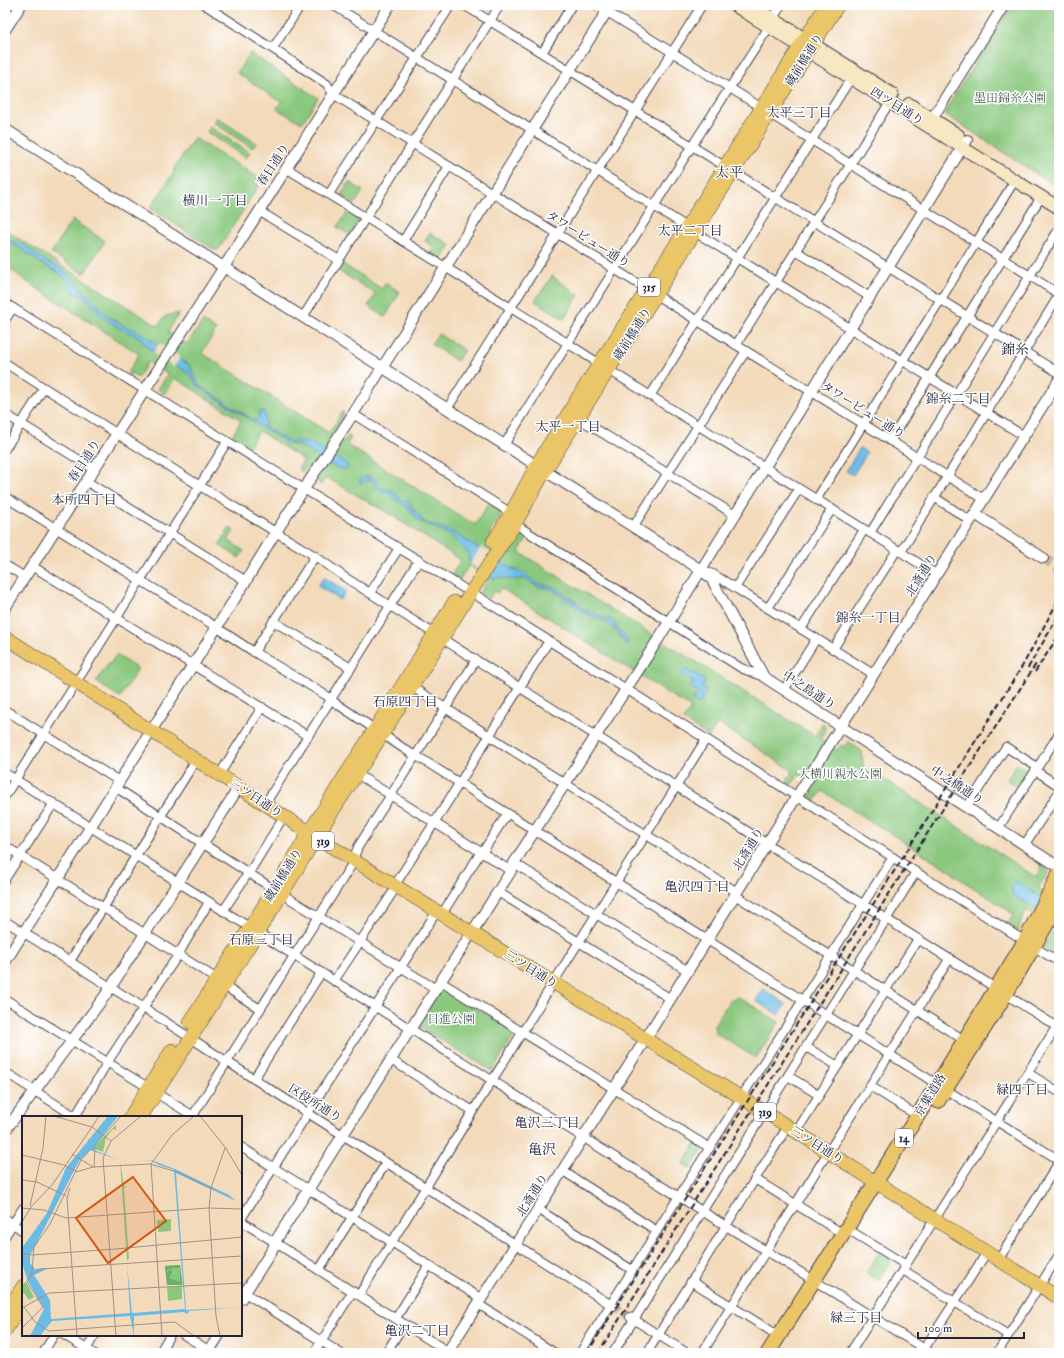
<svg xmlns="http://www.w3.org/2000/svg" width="1064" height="1358" viewBox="0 0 1064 1358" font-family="'IM FELL Double Pica','Noto Serif JP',serif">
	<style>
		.green { fill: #8ac87e; stroke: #56755c }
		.water { fill: #6abce6; stroke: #466f90 }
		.pier { fill: #f3daba }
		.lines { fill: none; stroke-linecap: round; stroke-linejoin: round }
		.minor-tunnel { stroke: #c9b5a1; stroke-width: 8; stroke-dasharray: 8 4; stroke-linecap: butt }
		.tertiary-tunnel { stroke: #c9b5a1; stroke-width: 10; stroke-dasharray: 10 5; stroke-linecap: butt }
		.minor-casing { stroke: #413e4e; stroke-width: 10 }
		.tertiary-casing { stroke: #413e4e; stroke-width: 12 }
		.secondary-casing { stroke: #413e4e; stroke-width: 14 }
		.primary-casing { stroke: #413e4e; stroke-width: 14 }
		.trunk-casing { stroke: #413e4e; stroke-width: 16 }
		.minor { stroke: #fff; stroke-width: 8 }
		.tertiary { stroke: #fff; stroke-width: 10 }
		.secondary { stroke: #f7e8c3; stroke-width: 12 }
		.primary { stroke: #eac669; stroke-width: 13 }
		.trunk { stroke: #eac669; stroke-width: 14 }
		.rail { stroke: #22223b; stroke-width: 2; stroke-dasharray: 6 3; stroke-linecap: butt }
		.labels { text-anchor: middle; stroke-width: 3; stroke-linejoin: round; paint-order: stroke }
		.shield { fill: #fff; stroke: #646476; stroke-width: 1 }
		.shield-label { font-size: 11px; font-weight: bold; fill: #22223b }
		.street-label { font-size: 12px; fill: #22223b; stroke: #fff }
		.park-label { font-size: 12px; fill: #465c52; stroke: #fff }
		.neighbourhood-label { font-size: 13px; fill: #22223b; stroke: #fff }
		.quarter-label { font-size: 14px; fill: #22223b; stroke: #fff }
		.inset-river { fill: none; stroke: #6abce6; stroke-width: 2 }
		.inset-road { fill: none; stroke: #9f9087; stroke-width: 1 }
		.view { fill: #d45411; fill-opacity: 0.15; stroke: #d45411; stroke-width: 2 }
		.inset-edge { fill: none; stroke: #22223b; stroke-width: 2 }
	</style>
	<rect width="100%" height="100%" fill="#fff"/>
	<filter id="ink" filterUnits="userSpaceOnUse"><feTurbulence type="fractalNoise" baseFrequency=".025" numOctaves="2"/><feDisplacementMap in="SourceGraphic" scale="8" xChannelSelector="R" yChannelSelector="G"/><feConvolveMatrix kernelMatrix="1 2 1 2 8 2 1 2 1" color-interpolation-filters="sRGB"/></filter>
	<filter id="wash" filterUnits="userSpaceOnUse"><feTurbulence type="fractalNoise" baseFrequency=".012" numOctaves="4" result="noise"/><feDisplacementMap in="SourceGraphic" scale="16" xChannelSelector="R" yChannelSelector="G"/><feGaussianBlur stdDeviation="0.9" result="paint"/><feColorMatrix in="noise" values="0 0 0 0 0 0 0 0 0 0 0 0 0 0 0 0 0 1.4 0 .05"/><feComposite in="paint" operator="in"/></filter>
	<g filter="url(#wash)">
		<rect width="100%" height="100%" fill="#f3daba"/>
		<g class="green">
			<path d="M1012,5H1059V188L946,115V109Z"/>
			<path d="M250,53L318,98L302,123L277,109L281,102L237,73Z"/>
			<path d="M216,117L256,143L252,148L213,122Z"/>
			<path d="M210,127L250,153L246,158L207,132Z"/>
			<path d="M194,138L262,180L219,249L215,250L150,208L175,171L173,170Z"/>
			<path d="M349,182L363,191L355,204L341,195Z"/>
			<path d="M347,213L357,219L358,222L349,235L337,227Z"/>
			<path d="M72,220L105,241L84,274L51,253Z"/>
			<path d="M5,230L158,326L165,316L179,313L168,332L187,344L203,321L216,330L202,353L329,433L343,411L344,416L332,434L343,442L348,436L351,438L347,445L475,525L489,503L501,512L502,513L489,534L508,545L518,530L528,536L519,552L815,736L822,724L825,726V731L821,739L837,750L841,745L844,747L848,741L862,751L863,766L1036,877L1041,870L1040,864L1047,869L1048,873L1038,888L1059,902V945L1055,943L1053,946L1055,947L1051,953L1043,948L1055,928L1025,910L1018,932L1006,927L1014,914L954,875V873L822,791L813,804L807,800L816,786L799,774L792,784L787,785L785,784L793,771L718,723L709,737L683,720L691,708L501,588L497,593L494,591L489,599L479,593L488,579L469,565L459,581L451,576L461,560L386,512L327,478H326L321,485L318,483L319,475L320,472L311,465L302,472L298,469L304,460L259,431L248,448L231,438L241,420L175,378L164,394L158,389L168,374L148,362L138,378L131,373L130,375L127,374L139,354L26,281L5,265Z"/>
			<path d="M430,233L451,245L442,260L430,253L434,247L425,241Z"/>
			<path d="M343,264L382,289L385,283L400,292L385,317L368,306L376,294L339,271Z"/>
			<path d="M552,276L579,295L564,319L535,301Z"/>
			<path d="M438,334L464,350L457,361L431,344Z"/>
			<path d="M230,528L234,531L228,540L244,551L239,558L219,545Z"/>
			<path d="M116,655L138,669L120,697L96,682L109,663L110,664Z"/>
			<path d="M1017,764L1030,772L1019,788L1007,780Z"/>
			<path d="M443,987L516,1033L492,1071L421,1028L420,1023Z"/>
			<path d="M738,997L779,1022L756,1058L715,1033L714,1025L730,1000Z"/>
			<path d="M696,1143L703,1148L691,1168L683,1164Z"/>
			<path d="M880,1251L892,1259L878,1281L866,1273Z"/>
		</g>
		<g class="water">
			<path d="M8,241L22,244L46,261L63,270L108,316L126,327L138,331L189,365L199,385L253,420H257L259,417V412L264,411L265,414V420L266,423L265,427L290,442L298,441L312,443L347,464L348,468C337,474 313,452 303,447C298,444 292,445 287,443L200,388L196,384L191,375L147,347L139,337L119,328L101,315L85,297L75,293L68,281L61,274L44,265L20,248L13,245L5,246V242Z"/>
			<path d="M860,448L867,453L853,475L846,471Z"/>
			<path d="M365,477H371L377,481L381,488L392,491L402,500L409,502L415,512L420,516L422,520L426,523L451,531L511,568L524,573L536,583L554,587L569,598L573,599L572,601L573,602L575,600L576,604L578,603L580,607L589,612L591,611L605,619H608L611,620L628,641L626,645L617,631L606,622L581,611L552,589L539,587L523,578C511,583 499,575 493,579L492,576L469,562V556L468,552L462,548L452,536L418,520L408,507L396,500L390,494L381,492L372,481L367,480L363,483H360V480Z"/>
			<path d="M324,577L346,591L340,600L318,586Z"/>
			<path d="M685,669L693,674L694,673L705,681L702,687L707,691L701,699L702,700L700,704L692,700L699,693L690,687L694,682L681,674Z"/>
			<path d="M1016,881L1059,909V924L1013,895L1011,889Z"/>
			<path d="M763,989L786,1004L779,1015L756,1001Z"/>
		</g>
		<g class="pier">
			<path d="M159,343L180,357L174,367L153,353Z"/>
			<path d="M481,547L500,559L489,576L470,564Z"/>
		</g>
	</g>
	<g filter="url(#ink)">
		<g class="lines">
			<path class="minor-tunnel" d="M613,1306L630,1317"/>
			<path class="tertiary-tunnel" d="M1043,558L1059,568"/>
			<defs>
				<g id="minor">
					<path d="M205,5L327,84L333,94L984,499"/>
					<path d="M333,5L687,227"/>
					<path d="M464,5L1059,373"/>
					<path d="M596,5L762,108"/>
					<path d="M773,19L781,5"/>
					<path d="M273,48L301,5"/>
					<path d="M542,53L572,5"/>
					<path d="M770,114L1059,294"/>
					<path d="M286,168L564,341L600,364"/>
					<path d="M329,194L451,5"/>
					<path d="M259,211L339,260"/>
					<path d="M695,232L1024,436"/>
					<path d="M403,241L449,166"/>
					<path d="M796,251L870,297"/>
					<path d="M5,303L463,588"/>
					<path d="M303,317L500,5"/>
					<path d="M5,320L13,308"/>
					<path d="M736,345L890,102"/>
					<path d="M5,363L200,486L315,556L346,578L1059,1028"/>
					<path d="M609,370L936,574"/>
					<path d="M650,396L851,78"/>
					<path d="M447,409L702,5"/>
					<path d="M5,414L94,469"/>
					<path d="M353,414L511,513"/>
					<path d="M578,418L735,515"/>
					<path d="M890,441L1041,197"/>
					<path d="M504,445L690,149L769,27"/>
					<path d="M5,449L44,388"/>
					<path d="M86,481L246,581"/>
					<path d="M5,497L210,623L254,652L327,696L334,702L415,756L420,758L826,1015L1059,1160"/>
					<path d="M934,497L971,521"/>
					<path d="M816,500L1015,180"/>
					<path d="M515,524L741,668L764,677"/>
					<path d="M633,527L746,351"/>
					<path d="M870,533L1059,229"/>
					<path d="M901,552L1059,295"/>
					<path d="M5,565L25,577"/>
					<path d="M32,566L308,736"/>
					<path d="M705,572L713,574L873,674"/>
					<path d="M735,588L799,489"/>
					<path d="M471,592L706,739L1025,941"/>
					<path d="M370,593L399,548"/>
					<path d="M768,608L832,509"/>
					<path d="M273,621L351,668"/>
					<path d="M801,629L864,530"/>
					<path d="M833,649L897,550"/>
					<path d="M254,652L315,556"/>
					<path d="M412,687L737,892"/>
					<path d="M784,690L816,639"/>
					<path d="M5,710L119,781"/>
					<path d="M1036,771L1059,786"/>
					<path d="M5,773L547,1115L931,1353"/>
					<path d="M357,774L511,871"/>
					<path d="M219,775L262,707"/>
					<path d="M115,787L275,890"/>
					<path d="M5,796L227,442"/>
					<path d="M265,804L419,560"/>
					<path d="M967,807L1006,747L1037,767"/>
					<path d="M999,827L1059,734"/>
					<path d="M1025,844L1059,792"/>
					<path d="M5,846L217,979"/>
					<path d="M353,860L358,847L476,660"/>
					<path d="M514,863L688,971"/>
					<path d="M5,879L54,803"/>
					<path d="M395,885L457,787L549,641"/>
					<path d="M498,892L671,999"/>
					<path d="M282,894L436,989"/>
					<path d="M735,895L964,1040"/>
					<path d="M223,911L247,875L249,873L284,816"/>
					<path d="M442,914L479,855L482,853L507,814"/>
					<path d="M5,921L144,1008L254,1079L613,1306"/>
					<path d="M1034,947L1059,962"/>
					<path d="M70,961L196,760"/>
					<path d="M334,981L397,886"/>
					<path d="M441,982L710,1148"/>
					<path d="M224,986L260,1009"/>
					<path d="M5,999L149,1088"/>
					<path d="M806,1047L838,1066"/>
					<path d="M391,1060L473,1111"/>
					<path d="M5,1072L76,1117"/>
					<path d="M1028,1073L1059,1092"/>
					<path d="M788,1076L819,1095"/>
					<path d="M254,1079L321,973"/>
					<path d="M870,1086L918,1116"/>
					<path d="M156,1093L195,1117"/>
					<path d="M75,1117L107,1063L178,955L209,902"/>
					<path d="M192,1117L354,861"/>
					<path d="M796,1132L918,939"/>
					<path d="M241,1147L482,1299"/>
					<path d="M563,1171L657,1231"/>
					<path d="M755,1179L843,1234"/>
					<path d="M538,1209L632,1270"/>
					<path d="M5,1218L23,1231"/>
					<path d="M241,1219L349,1048L437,911"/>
					<path d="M241,1221L450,1353"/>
					<path d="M854,1233L906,1265"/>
					<path d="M5,1236L23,1208"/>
					<path d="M999,1259L1059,1162"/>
					<path d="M319,1270L386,1163"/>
					<path d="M903,1270L1008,1335"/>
					<path d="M691,1281L779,1336"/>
					<path d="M245,1293L340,1353"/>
					<path d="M359,1295L473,1111L706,739"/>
					<path d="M478,1304L555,1353"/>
					<path d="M630,1317L687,1353"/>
					<path d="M396,1318L429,1265"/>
					<path d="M64,1335L93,1353"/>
					<path d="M184,1335L213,1353"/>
					<path d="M924,1349L987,1252"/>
					<path d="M43,1353L54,1335"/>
					<path d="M84,1353L95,1335"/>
					<path d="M159,1353L170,1335"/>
					<path d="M314,1353L353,1291"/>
					<path d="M386,1353L404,1324"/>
					<path d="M580,1353L893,857"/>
					<path d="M613,1353L916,872"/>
					<path d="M647,1353L788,1126"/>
					<path d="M702,1353L950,958"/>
					<path d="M850,1353L1057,1026"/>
					<path d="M997,1353L1059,1255"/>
				</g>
				<g id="tertiary">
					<path d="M5,30L21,5"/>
					<path d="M928,125L1004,5"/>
					<path d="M5,129L347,345L701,570L711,578L764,677L1059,867"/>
					<path d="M975,514L1043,558"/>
					<path d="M5,608L229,259L390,5"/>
					<path d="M5,962L246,581L272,538L353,414L611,5"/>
					<path d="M5,1131L107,993L239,787"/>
					<path d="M241,1299L272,1250L278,1237L511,871L514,863L659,638L967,140"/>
					<path d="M208,1353L219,1335"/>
					<path d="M447,1353L638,1051L763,850L1059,380"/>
				</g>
				<g id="secondary">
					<path d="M734,5L1059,208"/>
					<path d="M751,5L892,94"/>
					<path d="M909,104L958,135"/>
				</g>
				<g id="primary">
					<path d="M493,542L511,513L536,466L580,394L687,227L826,5"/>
					<path d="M5,637L327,844L765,1112L1059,1298"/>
					<path d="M284,874L309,832L378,724L454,602"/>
					<path d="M190,1022L266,902"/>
					<path d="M130,1117L172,1050"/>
					<path d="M141,1117L282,894L323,826L379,740L471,592L515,524L545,471L838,5"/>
					<path d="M5,1314L23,1286"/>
					<path d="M5,1331L23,1303"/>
				</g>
				<g id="trunk">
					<path d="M938,1101L1006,994L1059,903"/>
					<path d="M768,1353L937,1085L1025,941L1059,874"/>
				</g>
			</defs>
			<use href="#minor" class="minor-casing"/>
			<use href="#tertiary" class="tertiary-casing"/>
			<use href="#secondary" class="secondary-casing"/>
			<use href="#primary" class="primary-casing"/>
			<use href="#trunk" class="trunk-casing"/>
			<use href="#minor" class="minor"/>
			<use href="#tertiary" class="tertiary"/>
			<use href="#secondary" class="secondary"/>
			<use href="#primary" class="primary"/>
			<use href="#trunk" class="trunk"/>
			<g class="rail">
				<path d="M1028,668L1059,615"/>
				<path d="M1035,672L1059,635"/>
				<path d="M587,1353L900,862L1023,665L1059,599"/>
				<path d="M598,1353L958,785L1036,664"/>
			</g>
		</g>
	</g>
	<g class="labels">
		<g class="shield">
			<rect x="638" y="278" width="22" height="18" rx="3"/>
			<rect x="312" y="832" width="22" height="18" rx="3"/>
			<rect x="754" y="1103" width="22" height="18" rx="3"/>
			<rect x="895" y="1129" width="18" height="18" rx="3"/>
		</g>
		<g class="shield-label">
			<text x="649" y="291">315</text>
			<text x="323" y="845">319</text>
			<text x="765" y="1116">319</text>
			<text x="904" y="1142">14</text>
		</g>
		<g class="street-label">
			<text transform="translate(804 60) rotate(-58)" y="4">蔵前橋通り</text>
			<text transform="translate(897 106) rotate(32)" y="4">四ツ目通り</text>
			<text transform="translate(273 165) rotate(-57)" y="4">春日通り</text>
			<text transform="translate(588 239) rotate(32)" y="4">タワービュー通り</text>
			<text transform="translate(632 334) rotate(-58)" y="4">蔵前橋通り</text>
			<text transform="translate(863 410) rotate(32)" y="4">タワービュー通り</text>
			<text transform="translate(84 461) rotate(-57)" y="4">春日通り</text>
			<text transform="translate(921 575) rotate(-58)" y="4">北斎通り</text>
			<text transform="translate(809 690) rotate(33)" y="4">中之島通り</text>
			<text transform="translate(957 785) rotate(33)" y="4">中之橋通り</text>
			<text transform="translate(256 798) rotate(33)" y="4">三ツ目通り</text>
			<text transform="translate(748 849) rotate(-58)" y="4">北斎通り</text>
			<text transform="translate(283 875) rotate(-58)" y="4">蔵前橋通り</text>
			<text transform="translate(531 969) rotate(32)" y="4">三ツ目通り</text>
			<text transform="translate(930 1095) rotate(-58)" y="4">京葉道路</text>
			<text transform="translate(315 1103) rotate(32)" y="4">区役所通り</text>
			<text transform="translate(817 1145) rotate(32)" y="4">三ツ目通り</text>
			<text transform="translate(532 1195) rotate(-58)" y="4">北斎通り</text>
		</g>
		<g class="park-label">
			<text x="1010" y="102">墨田錦糸公園</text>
			<text x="840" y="778">大横川親水公園</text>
			<text x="451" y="1023">日進公園</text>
		</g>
		<g class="neighbourhood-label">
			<text x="799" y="117">太平三丁目</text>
			<text x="215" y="205">横川一丁目</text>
			<text x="690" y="235">太平二丁目</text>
			<text x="958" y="403">錦糸二丁目</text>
			<text x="568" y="431">太平一丁目</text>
			<text x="84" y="504">本所四丁目</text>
			<text x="868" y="622">錦糸一丁目</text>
			<text x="405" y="706">石原四丁目</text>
			<text x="697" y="891">亀沢四丁目</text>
			<text x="261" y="944">石原三丁目</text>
			<text x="1022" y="1094">緑四丁目</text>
			<text x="547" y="1127">亀沢三丁目</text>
			<text x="856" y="1322">緑三丁目</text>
			<text x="417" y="1335">亀沢二丁目</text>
		</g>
		<g class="quarter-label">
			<text x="729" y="177">太平</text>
			<text x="1015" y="354">錦糸</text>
			<text x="542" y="1154">亀沢</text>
		</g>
	</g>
	<g transform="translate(22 1116)">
		<rect width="220" height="220" fill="#f3daba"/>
		<path d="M94,9V14L91,13L84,22L81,36L70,32ZM98,45L102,70H104L102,73L107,142L105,145ZM149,103V115L136,116L135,104ZM158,149L161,168L145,169L143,150ZM4,166L12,181L7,184L2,177L0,179V169ZM160,170V183L146,185L145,171Z" fill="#8ac87e"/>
		<path d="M158,149L160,169H145L143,150ZM152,152H158V166L147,162L150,156L148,153L145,157V154Z" fill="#6fac6d" fill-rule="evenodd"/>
		<path d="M86,0H96L74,28L72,34L97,44L68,34L57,45L8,140V147L13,153L27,152L12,159L28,184L29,203L108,197L105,148L110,197L163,193L152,54L137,49L128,44L106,46L98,44L106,46L129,44L153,53L207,79L214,85H220H214L154,57L164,194L220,191L167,195L165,198L162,196L112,200V220L108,200L30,205L18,220H8L22,193L6,165L1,150L0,132L25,97L44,52Z" fill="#6abce6"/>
		<path class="inset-river" d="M56,40L60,35L63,36L61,34L68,26L67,23M37,75L48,53M29,96L36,78M16,120L14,119L27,98M6,136L7,131L16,120M5,139L7,156M4,140L7,158M10,163L20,178M20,209L26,194L22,181"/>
		<path class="inset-road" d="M32,0L70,11M178,0L203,31L220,59M70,11L77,0M89,25L81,42L94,220M50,38L71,51M0,39L42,49L55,56M72,52L73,31M54,56L71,51L128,48L155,56L190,73M0,64L15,66L44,80M48,72L45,82L55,220M8,90L21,32L24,0M0,92L22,94L44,102L186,92L220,93M0,106L9,91L30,69L70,11L89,25L119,0M0,137L10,139L94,133L220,121M9,159L18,153L220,140M2,191L13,206L27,215L153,206L172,220M0,192L27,177L220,167M0,212L21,191L5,166L10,156L12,131L28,108L59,44L99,0M140,220L129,48L150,19L172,0M198,220L194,200L187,92L189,72L203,32"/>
		<path class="view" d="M111,61L144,105L86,147L54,102Z"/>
		<rect width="220" height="220" class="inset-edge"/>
	</g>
	<rect width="1064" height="1358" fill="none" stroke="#fff" stroke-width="20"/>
	<path d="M918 1332v6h106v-6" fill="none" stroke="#22223b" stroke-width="2"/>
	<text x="924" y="1332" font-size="12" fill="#22223b" stroke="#ffffff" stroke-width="3" paint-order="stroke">100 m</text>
</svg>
